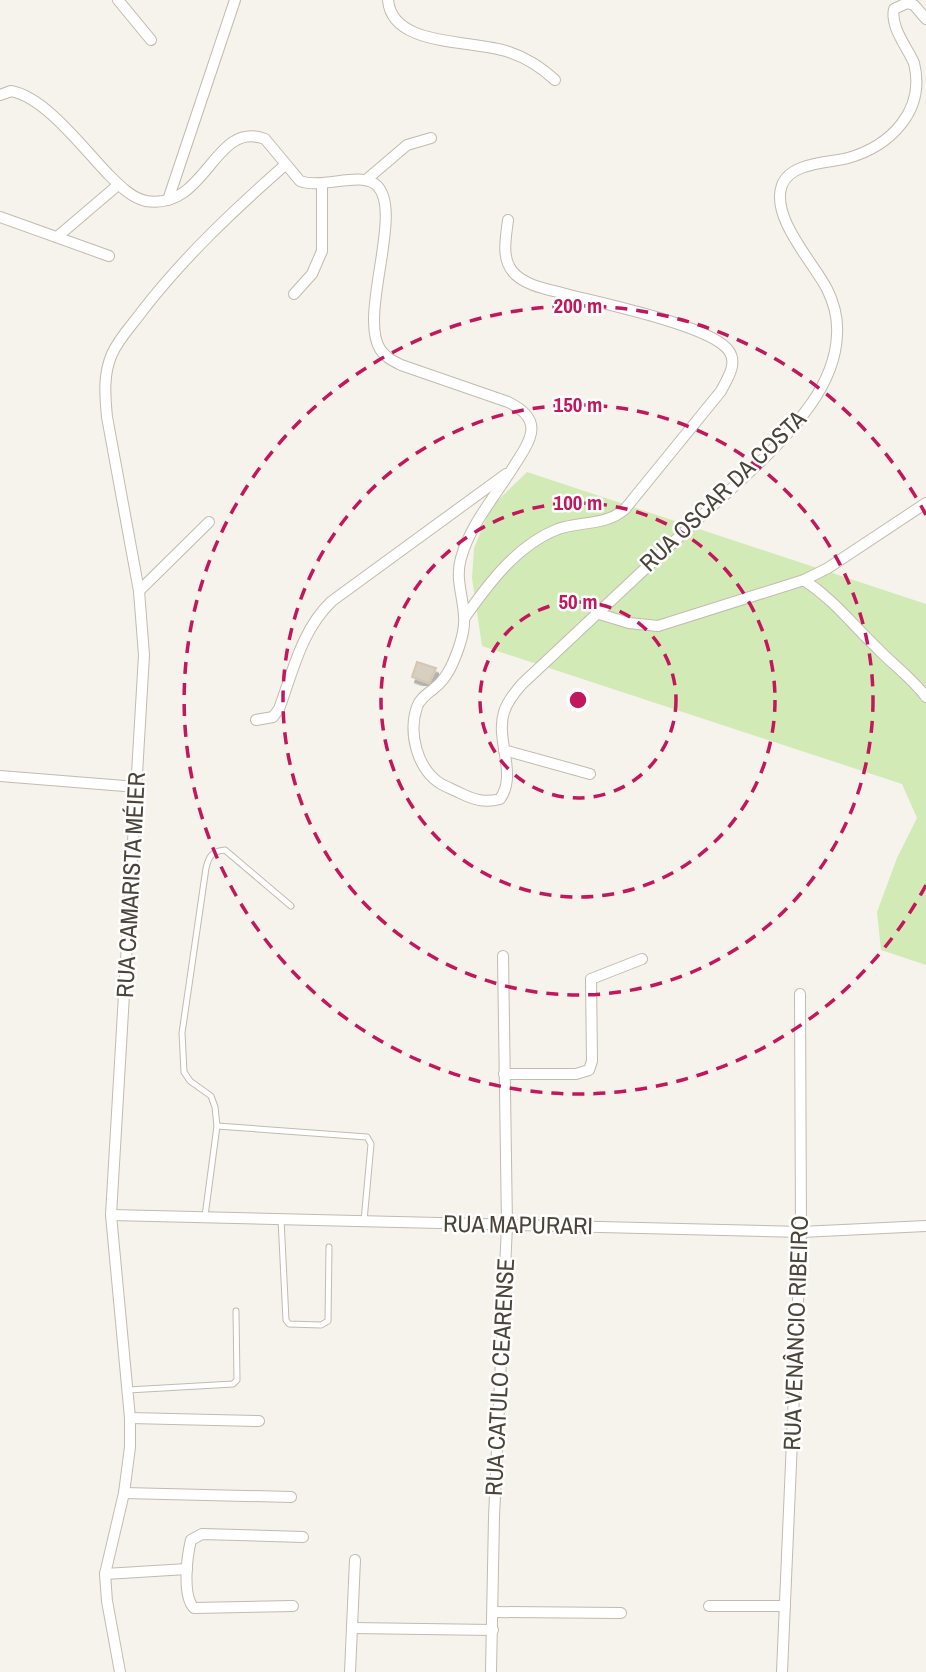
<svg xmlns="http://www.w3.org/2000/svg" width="926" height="1672" viewBox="0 0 926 1672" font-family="'Archivo Narrow',sans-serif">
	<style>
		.green { fill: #d2eab5 }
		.building { fill: #d8cfc1; stroke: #d3c7b4; stroke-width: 2; filter: url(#shadow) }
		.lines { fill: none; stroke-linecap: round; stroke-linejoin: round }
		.service-casing { stroke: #c2bbae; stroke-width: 7 }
		.minor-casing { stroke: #c2bbae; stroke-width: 12 }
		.service { stroke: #fff; stroke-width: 5 }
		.minor { stroke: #fff; stroke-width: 10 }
		.ring { fill: none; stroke: #c2185b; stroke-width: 3.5; stroke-dasharray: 12 9 }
		.labels { text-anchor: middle; stroke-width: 5; stroke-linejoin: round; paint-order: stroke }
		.street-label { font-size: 24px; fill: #4b4439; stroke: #fff }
		.centre { fill: #c2185b; stroke: #fff; stroke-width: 3.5 }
		.ring-label { font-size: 21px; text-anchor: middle; font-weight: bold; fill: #c2185b; stroke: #fff; stroke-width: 5; stroke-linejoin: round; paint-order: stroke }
	</style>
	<defs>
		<filter id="shadow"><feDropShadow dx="3" dy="5.5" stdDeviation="0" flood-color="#0004"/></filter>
	</defs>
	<rect width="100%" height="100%" fill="#f6f3ec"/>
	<path class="green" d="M527,472L926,604V965L881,950L877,912L897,858L917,818L902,784L482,646L472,578L474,548L491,507Z"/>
	<path class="building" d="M417,662L436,668L429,683L412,677Z"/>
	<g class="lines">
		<defs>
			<g id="service">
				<path d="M217,1126L367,1137L371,1144L364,1221"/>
				<path d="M205,1216L217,1126L215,1107L211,1096L190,1081L184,1072L182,1033L206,868C209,856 212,851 225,850L291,906"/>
				<path d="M281,1219L286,1320L289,1324L321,1325L328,1321L329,1247"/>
				<path d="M128,1390L233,1384L237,1380L236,1311"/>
			</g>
			<g id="minor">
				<path d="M118,0L151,40"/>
				<path d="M388,0C392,48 473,39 509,52C527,58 541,67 555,80"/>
				<path d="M0,95L11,91C45,97 83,148 107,173C118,184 131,198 146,201C207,211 214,119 265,139L300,181C321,189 359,172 375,184C406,207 358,314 380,349C385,357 393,361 401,365L508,402C520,408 534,417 531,433C529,445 520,456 514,466C496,495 470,525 461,558C455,579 463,595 464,616C465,626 462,638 459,647C454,661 449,674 439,684C431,692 420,697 417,707C408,733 417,769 441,784C447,787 454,790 460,793C474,800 485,803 500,799C518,774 495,740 504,712C507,702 515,692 522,684C580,629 638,575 696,521C736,484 780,448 811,404C825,384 836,359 837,335C838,320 834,303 827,289C813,262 770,217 782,185C791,162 829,163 848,158C890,146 926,111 914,63C907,47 890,27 894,9L907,3L914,5L926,19"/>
				<path d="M366,180L407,145L431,138"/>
				<path d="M168,200L235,0"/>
				<path d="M0,217L109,256"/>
				<path d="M57,237L118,185"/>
				<path d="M294,294L312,274L322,251V184"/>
				<path d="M804,580C835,601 850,622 876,647C892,664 912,678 926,697"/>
				<path d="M139,591L209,522"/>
				<path d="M596,613L629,623L658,626L804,580L828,568L926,503"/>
				<path d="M465,617C489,583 517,545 558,529C580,521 606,526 625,509L721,391C727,379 738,364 729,351C712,325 595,302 562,293C546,289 524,285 513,272C501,258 506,237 508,220"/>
				<path d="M256,720L273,717L279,709C293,671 302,629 332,601L506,474"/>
				<path d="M504,750L590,774"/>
				<path d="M0,776L137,787"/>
				<path d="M504,1074H576L589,1070L592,1061L591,979L642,959"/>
				<path d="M111,1215L801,1232L926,1226"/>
				<path d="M130,1418L259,1421"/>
				<path d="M124,1493L291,1497"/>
				<path d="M105,1574L187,1569"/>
				<path d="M293,1606L194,1608C182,1596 187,1556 191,1540L202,1534L303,1537"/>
				<path d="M709,1606H785"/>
				<path d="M493,1612L621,1613"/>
				<path d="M353,1628L493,1630"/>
				<path d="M120,1672L107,1601L105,1574L124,1493L130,1447V1418L111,1215L144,655L139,591L107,417C105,396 103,374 112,354C119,338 133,324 143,310C185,256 234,210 285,165"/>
				<path d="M350,1672L355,1560"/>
				<path d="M491,1672L494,1517L507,1225L503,956"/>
				<path d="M782,1672L801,1232L800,994"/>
			</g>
		</defs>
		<use href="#service" class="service-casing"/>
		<use href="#minor" class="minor-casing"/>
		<use href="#service" class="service"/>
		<use href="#minor" class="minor"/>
	</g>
	<g class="ring">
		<circle cx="578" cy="700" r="98"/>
		<circle cx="578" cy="700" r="197"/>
		<circle cx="578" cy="700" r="295"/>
		<path d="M926 885A394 394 0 1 1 926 515"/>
	</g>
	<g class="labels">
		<g class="street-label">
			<text transform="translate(723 491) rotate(-44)" y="8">RUA OSCAR DA COSTA</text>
			<text transform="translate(131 885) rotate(-87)" y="8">RUA CAMARISTA MÉIER</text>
			<text transform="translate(518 1225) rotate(1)" y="8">RUA MAPURARI</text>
			<text transform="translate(796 1333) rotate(-88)" y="8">RUA VENÂNCIO RIBEIRO</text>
			<text transform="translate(500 1377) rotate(-87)" y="8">RUA CATULO CEARENSE</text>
		</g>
	</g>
	<circle cx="578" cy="700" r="10" class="centre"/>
	<g class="ring-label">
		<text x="578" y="313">200 m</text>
		<text x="578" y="412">150 m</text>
		<text x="578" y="510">100 m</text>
		<text x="578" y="609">50 m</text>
	</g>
</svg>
